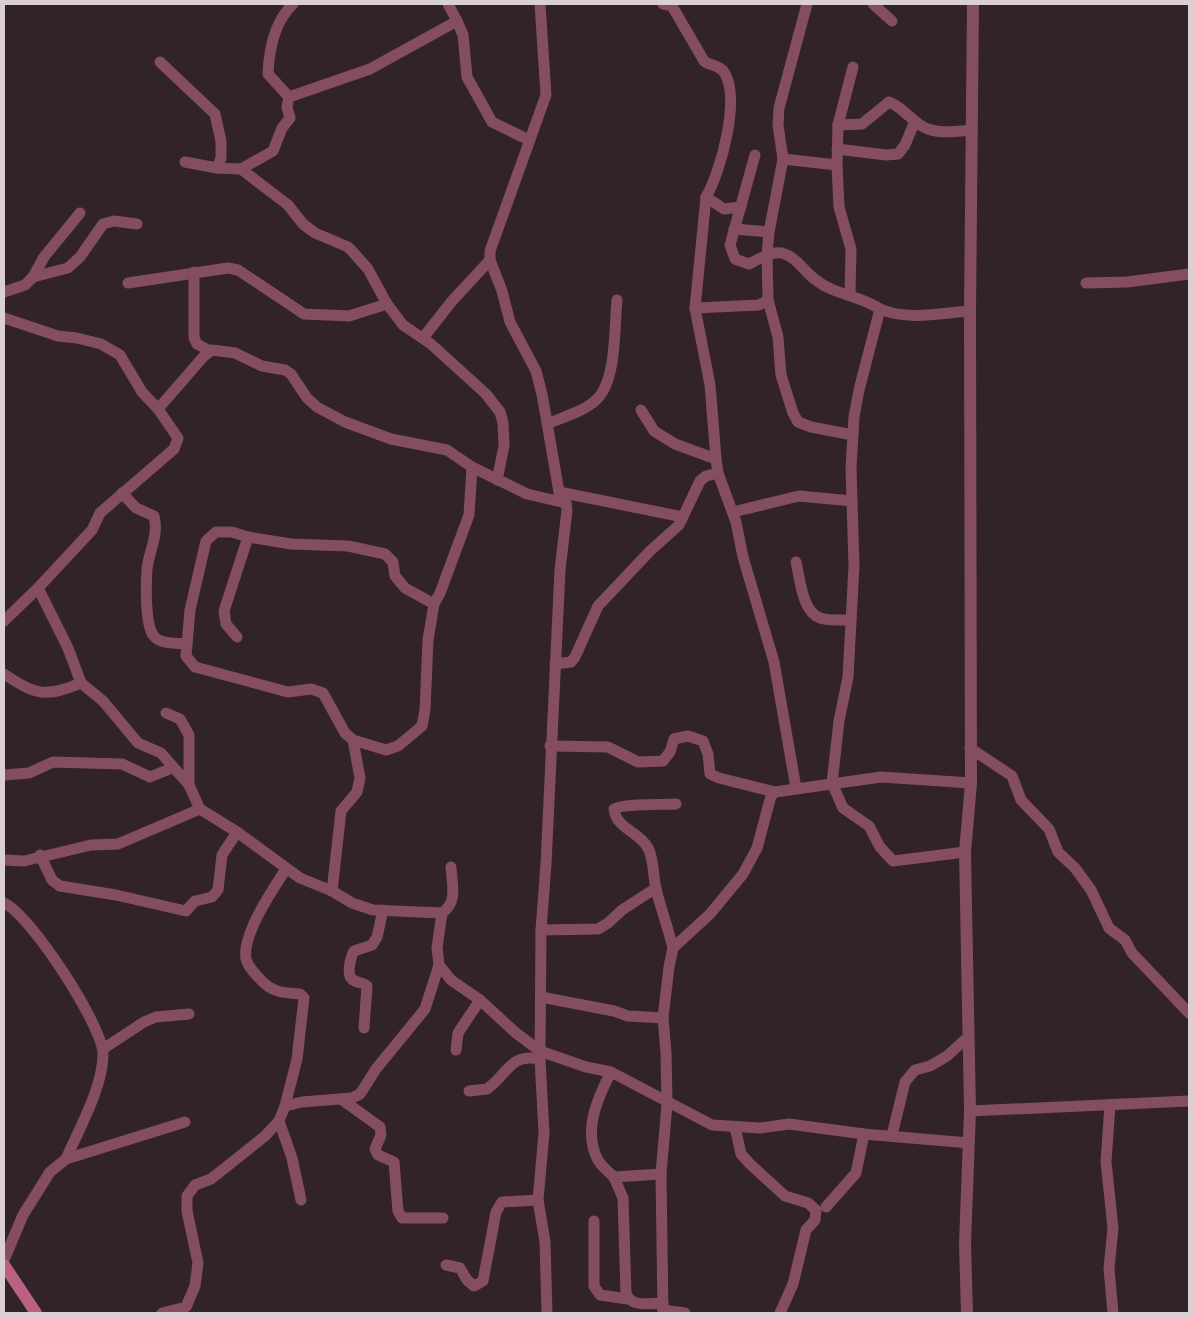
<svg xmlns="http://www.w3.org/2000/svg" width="1193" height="1317" viewBox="0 0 1193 1317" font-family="Overpass,sans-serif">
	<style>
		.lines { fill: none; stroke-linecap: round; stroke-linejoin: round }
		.minor { stroke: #854d62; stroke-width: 11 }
		.tertiary { stroke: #854d62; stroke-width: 12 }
		.secondary { stroke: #b96083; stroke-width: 12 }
	</style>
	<rect width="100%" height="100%" fill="#312328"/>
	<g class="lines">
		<g class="minor">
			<path d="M448,4L457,21"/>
			<path d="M540,4L546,95L490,251V260L502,291L510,322L536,371L542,394L559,492L566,503L567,510L560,570L546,864L541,930L540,1059L544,1133L538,1200L545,1242L547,1313"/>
			<path d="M663,4L672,6L704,61C710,66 720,65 724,72C741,98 721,171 706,197L695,308L710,385L716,459L718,473L736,522L743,557L774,662L796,788"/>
			<path d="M807,4L779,108L778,125L783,159L769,232L767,255L768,300L778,337L781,375L793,413L798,422L811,427L853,435"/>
			<path d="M873,4L892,21"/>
			<path d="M160,62L215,114L221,141V158L217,168"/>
			<path d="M289,97L268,74C269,50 275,21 293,4"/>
			<path d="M838,125L862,124L889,102C905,108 913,124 928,129C941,134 958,131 972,130"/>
			<path d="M837,149L886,155L898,154L905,145L915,121"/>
			<path d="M755,155L730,245L735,259L749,264C759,259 771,251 782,253C797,257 804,272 816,280C834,295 860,295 880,309"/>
			<path d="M783,159L837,165"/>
			<path d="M185,162L217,168L241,169L288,205L303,224L315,233L348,247L352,251L368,269L387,304L403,325L431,344L486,394L500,412L503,423L504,446L497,480"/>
			<path d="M241,169L273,151L282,128L290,118L287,107L289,97L370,69L457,21L463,35L467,77L492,122L529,140"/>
			<path d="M706,197L724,209L741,207"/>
			<path d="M734,229L769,232"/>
			<path d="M194,272V338L197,344L210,351"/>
			<path d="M33,277L68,268L80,257L103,224L114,221L137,224"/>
			<path d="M128,283L228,268L238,270L304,314L349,316L387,304"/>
			<path d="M1086,283L1127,282L1189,274"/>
			<path d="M4,292L25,285L33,277L44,257L80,213"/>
			<path d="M850,295L851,249L839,207L837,165L838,125L853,67"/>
			<path d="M695,308L759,305L768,300"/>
			<path d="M4,318L58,336L77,338L101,344L120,355L142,392L158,409L178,438L174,449L100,513L92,530L38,588L4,621"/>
			<path d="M423,338L452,301L490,260"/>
			<path d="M158,409L204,356L212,350L235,353L262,366L285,370L291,374L307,398L317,407L345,422L391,439L447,450L472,467L527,494L566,503"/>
			<path d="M641,410L654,431L675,444L716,459"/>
			<path d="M547,424C563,417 583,412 596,400C617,381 614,328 617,300"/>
			<path d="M559,492L683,517"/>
			<path d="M122,493L136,508L154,516C159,535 149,551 147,569C146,583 145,624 153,635C159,644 175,643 185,644"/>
			<path d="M733,512L799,496L852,501"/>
			<path d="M796,562C800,578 802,612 820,618C829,621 842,620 851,620"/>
			<path d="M38,588L68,648L81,683"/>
			<path d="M434,604L405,588L395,576L393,562L385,554L348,546L291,544L248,537L232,532H216L206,541L190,610L186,656L195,667L288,692L311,689L323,693L345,733L353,740L386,750L398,746L422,726L425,710L428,640L434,604L440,593L469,515L472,467"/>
			<path d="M237,637L226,624L224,611L248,537"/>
			<path d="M555,664L571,662L575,657L598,606L650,551L679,525L700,481L706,476L718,473"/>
			<path d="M4,674C36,695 45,698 81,683L103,701L138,743L161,753L189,785"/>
			<path d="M166,713L180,719L189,735V785L200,809L237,832L300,878L332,891L352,903L373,910L442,913"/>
			<path d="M550,746L608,747L638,762L663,761L670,752L674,739L688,736L703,741L708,754L710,774L719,778L775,792"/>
			<path d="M970,748L1012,776L1021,800L1049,829L1058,852L1075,868L1091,890L1109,928L1125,940L1132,953L1189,1013"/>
			<path d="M4,775L29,773L53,762L122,764L150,777L172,768"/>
			<path d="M965,852L893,861L880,847L869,826L843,808L832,783L839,721L848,677L854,566L851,468L854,417L859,390L880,309C909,321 940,313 970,311"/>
			<path d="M40,855L52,880L60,886L116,895L186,911L195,901L212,897L218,890L222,855L237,832"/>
			<path d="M4,860L24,861L91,845L118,844L200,809"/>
			<path d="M451,867C452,885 458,902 442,913L437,948L439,965L451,980L480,1000L516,1033L540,1051L586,1067L611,1072L712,1125L760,1128L789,1124L864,1134L969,1143"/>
			<path d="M332,891L341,811L357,792L360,778L353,740"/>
			<path d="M4,903C30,914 103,1026 103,1054C103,1087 79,1129 66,1159"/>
			<path d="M541,930L598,929L608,923L622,910L656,888"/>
			<path d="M673,948C668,928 661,909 656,889C653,876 654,859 648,848C639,831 616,829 614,809C625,803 661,805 676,804"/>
			<path d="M541,997L614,1011L628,1016L663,1018"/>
			<path d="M364,1028L367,986C363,982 356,983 352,979C346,975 351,956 354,951L372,945L377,937L383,910"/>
			<path d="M103,1049L144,1022L156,1017L189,1014"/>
			<path d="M456,1050L458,1033L480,1000"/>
			<path d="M611,1072C598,1097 584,1128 596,1156C599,1165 608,1171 614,1177"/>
			<path d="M469,1091L487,1089C508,1074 510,1053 540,1059"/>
			<path d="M341,1099L380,1127L381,1135L375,1149L378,1155L394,1162L398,1211L402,1218H443"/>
			<path d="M1110,1105L1106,1162L1113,1228L1109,1269L1113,1313"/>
			<path d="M285,1106L297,1059L304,998L300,994C282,993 271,992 259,978C254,973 248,966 246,959C242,934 273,889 286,869"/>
			<path d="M970,1111L1189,1101"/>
			<path d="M279,1121L292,1158L301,1200"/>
			<path d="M735,1127L741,1154L750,1164L785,1196L808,1203L816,1210L815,1220L806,1230L793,1284L780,1313"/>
			<path d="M892,1135L905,1082L915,1070L930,1066L947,1056L968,1037"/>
			<path d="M661,1174L614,1177L623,1198L626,1293C631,1308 649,1303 663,1303"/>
			<path d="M826,1207L856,1173L864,1134"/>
			<path d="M594,1221V1286L600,1295L628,1299"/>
			<path d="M4,1260L23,1215L50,1172L66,1159L185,1122"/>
			<path d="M446,1265L460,1268L467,1280L474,1286L483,1281L496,1212L502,1202L538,1200"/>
			<path d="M663,1310L685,1313"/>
			<path d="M162,1313L186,1307L195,1286L198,1263L187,1211V1196L195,1185L211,1179L265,1136L279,1121L285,1106L302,1102L352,1098L360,1094L376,1069L425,1009L439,965"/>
			<path d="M663,1313L661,1174L667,1104L666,1053L663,1018L669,967L673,948L710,914L743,874L757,848L771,796L775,792L881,777L971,783"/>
		</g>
		<path class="tertiary" d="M967,1313L965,1244L970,1111L965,852L971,783L970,311L973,4"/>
		<path class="secondary" d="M4,1265L36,1313"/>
	</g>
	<rect width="1193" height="1317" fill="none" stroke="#dad0d3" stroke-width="10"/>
</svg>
